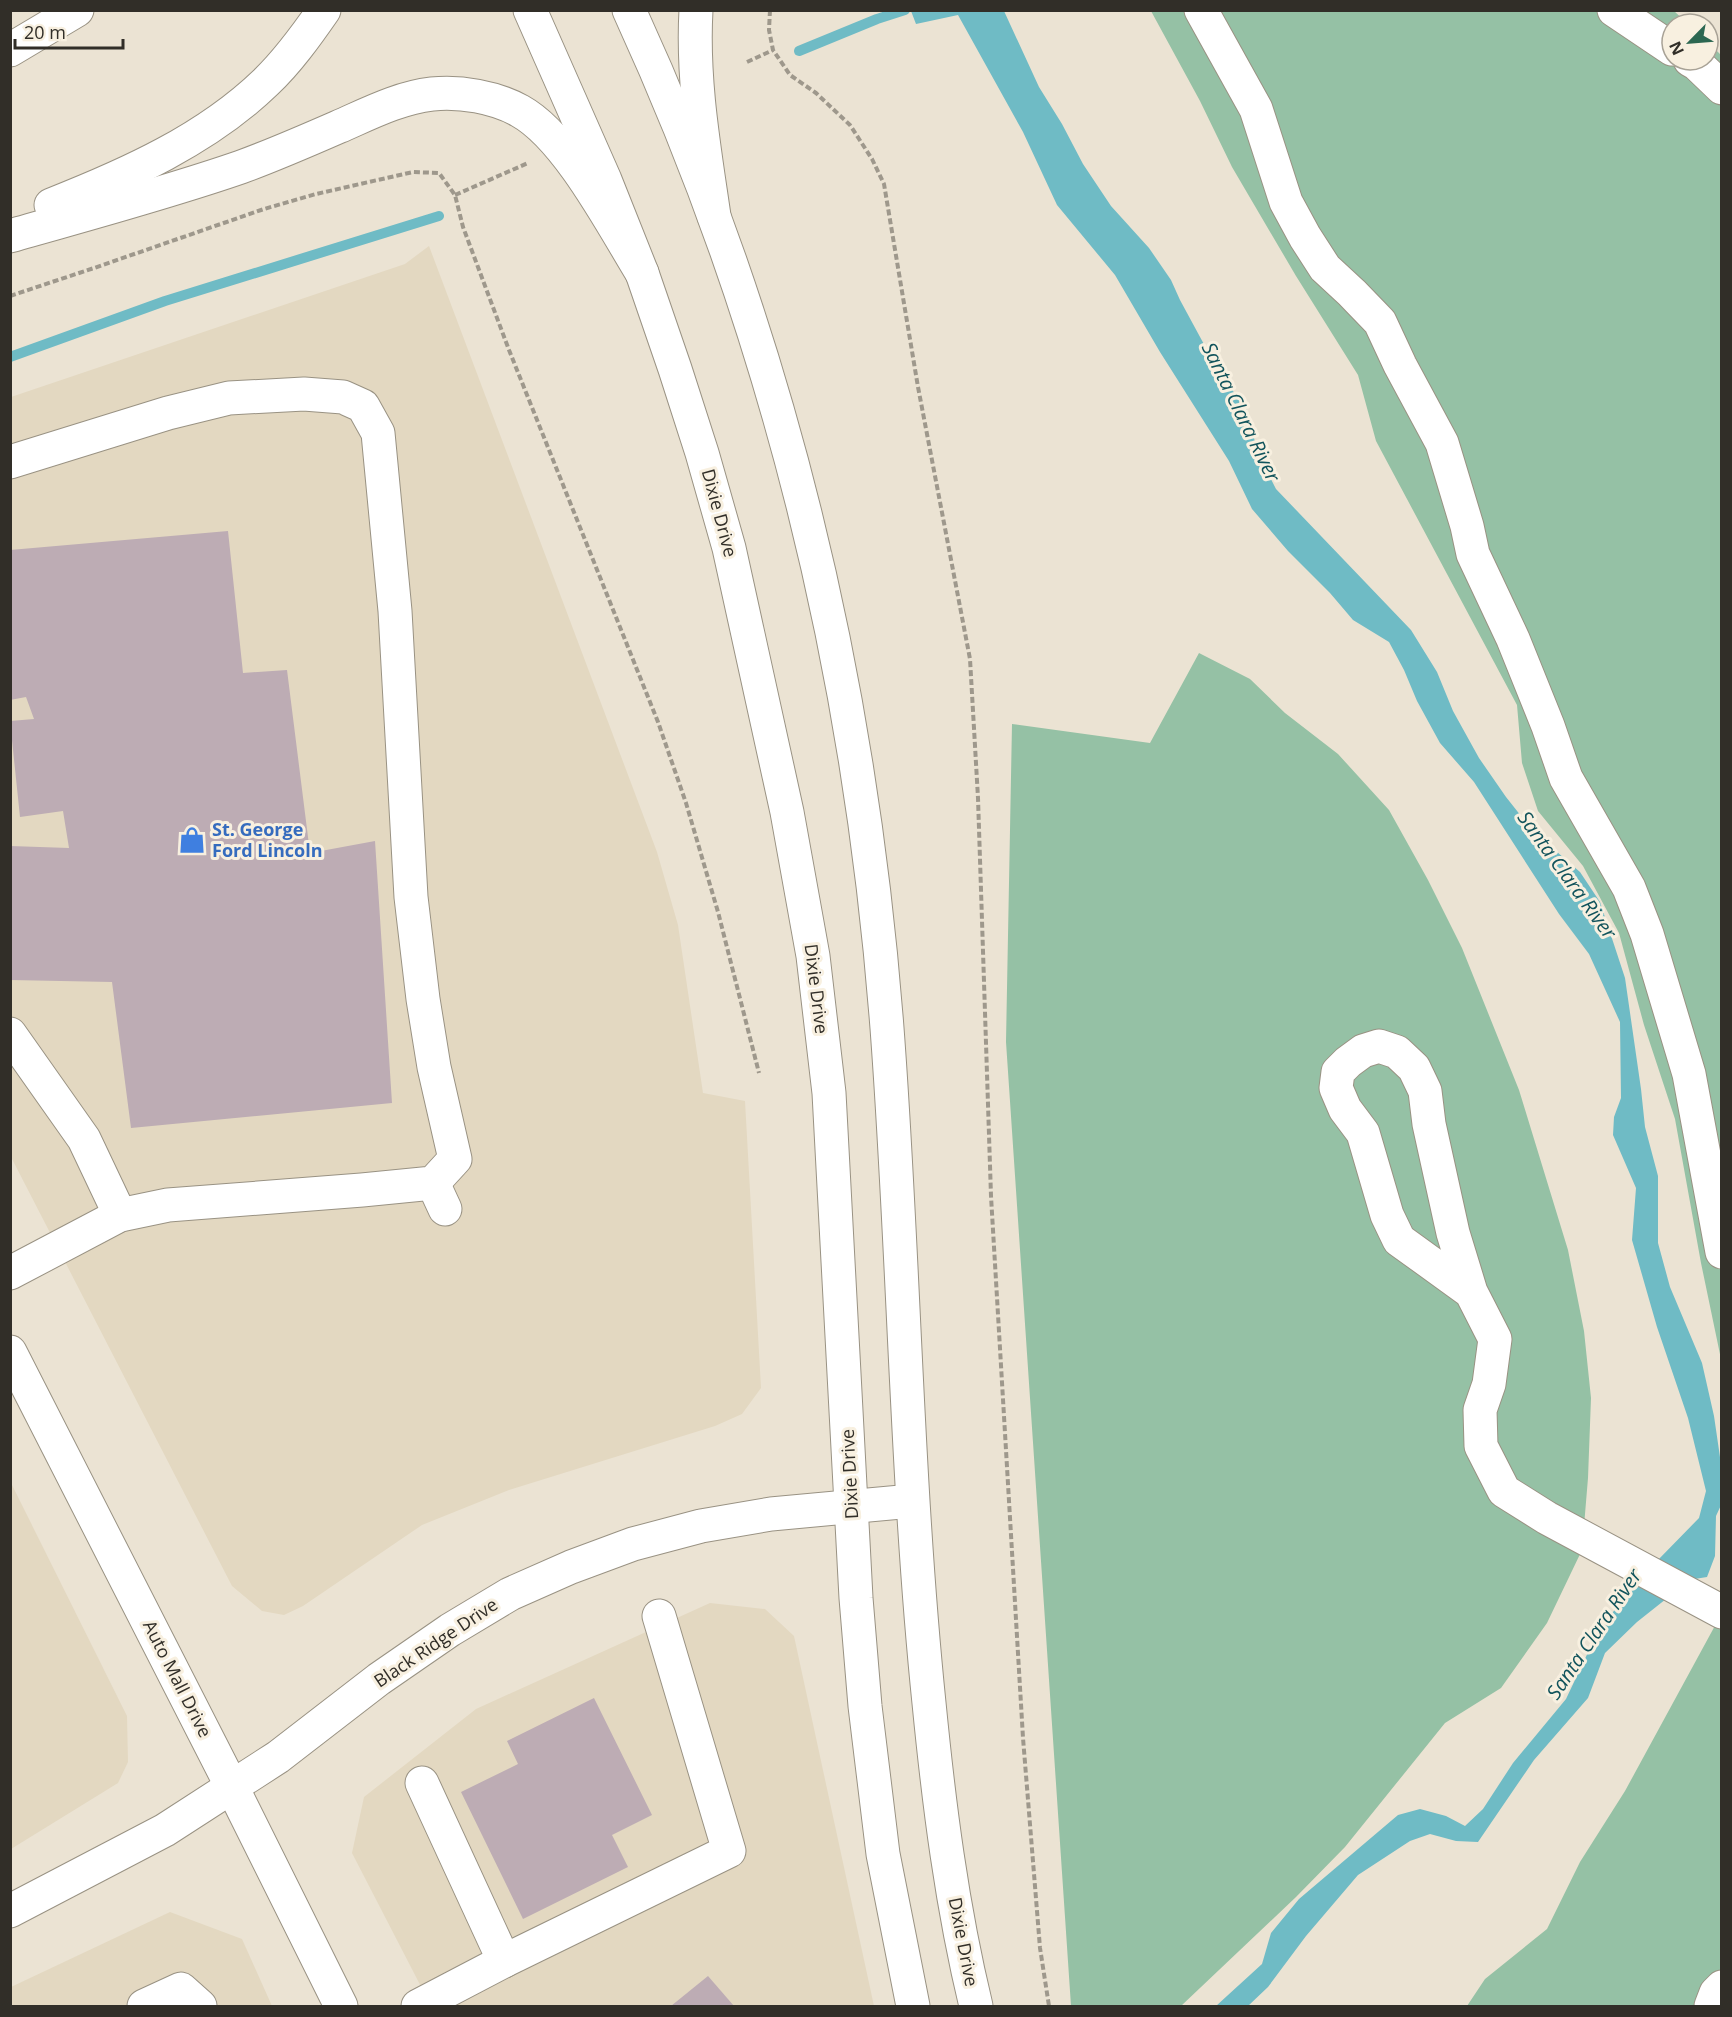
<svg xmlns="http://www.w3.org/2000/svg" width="1732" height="2017" viewBox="0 0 1732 2017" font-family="'Open Sans',sans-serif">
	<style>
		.built { fill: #e3d8c1 }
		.green { fill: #95c1a5 }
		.water { fill: #6fbbc5 }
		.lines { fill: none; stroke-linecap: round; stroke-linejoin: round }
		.stream { stroke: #6fbbc5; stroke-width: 10 }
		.building { fill: #bdacb4 }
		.minor-casing { stroke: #999283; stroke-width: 35 }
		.major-casing { stroke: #999283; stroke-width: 35 }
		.highway-casing { stroke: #999283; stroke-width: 35 }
		.path { stroke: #9e988c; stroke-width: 4; stroke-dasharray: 6 3; stroke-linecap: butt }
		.minor { stroke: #fff; stroke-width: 33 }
		.major { stroke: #fff; stroke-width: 33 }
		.highway { stroke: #fff; stroke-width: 33 }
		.labels { text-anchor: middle; stroke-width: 6; stroke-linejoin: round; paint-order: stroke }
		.street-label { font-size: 18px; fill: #312e28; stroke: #f8f0e0 }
		.shop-label { font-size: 18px; font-weight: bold; fill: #366cbe; stroke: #f8f0e0; text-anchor: start }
		.water-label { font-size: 20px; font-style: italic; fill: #12545c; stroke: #f8f0e0 }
	</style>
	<rect width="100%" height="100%" fill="#ebe3d3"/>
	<g class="built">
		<path d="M429,246L657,852L678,925L703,1093L745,1101L761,1388L742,1414L715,1426L509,1490L422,1525L303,1606L284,1615L262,1611L232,1586L11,1157V397L405,264Z"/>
		<path d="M11,1483L127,1716L128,1762L118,1783L11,1849Z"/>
		<path d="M710,1603L765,1609L794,1636L874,2006H431L352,1853L364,1797L476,1709Z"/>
		<path d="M170,1912L242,1939L272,2006H11V1987Z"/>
	</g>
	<g class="green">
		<path d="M1151,11H1674L1688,24H1672V60H1708V42L1721,55V1359L1701,1263L1675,1119L1644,1025L1619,933L1583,866L1538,811L1522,763L1517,705L1376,441L1358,375L1296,276L1232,167L1200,101Z"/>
		<path d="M1199,653L1250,679L1285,713L1338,754L1389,810L1428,880L1462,948L1519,1090L1568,1250L1584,1331L1591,1398L1588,1478L1582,1550L1547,1623L1501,1688L1445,1723L1345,1847L1296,1897L1181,2006H1071L1006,1042L1012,724L1150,743Z"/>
		<path d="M1721,1597V2006H1467L1485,1979L1547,1929L1580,1862L1625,1791L1717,1622Z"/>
	</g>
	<path class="water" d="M911,11H1004L1039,87L1062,124L1083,164L1111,206L1149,248L1171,280L1180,300L1219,372L1247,410L1258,454L1276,489L1411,630L1437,672L1453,711L1479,758L1506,797L1533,831L1580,872L1600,902L1625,978L1641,1089L1645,1127L1658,1176V1243L1670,1287L1702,1363L1714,1416L1721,1464L1722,1503L1716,1516L1715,1556L1707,1577L1682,1581L1666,1599L1637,1622L1605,1653L1588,1698L1534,1760L1478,1842L1456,1841L1430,1834L1410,1841L1358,1875L1306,1936L1268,1987L1248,2006H1216L1262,1964L1271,1933L1299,1899L1398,1815L1420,1809L1446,1816L1465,1826L1483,1809L1513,1763L1566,1699L1600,1627L1657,1561L1699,1518L1706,1491L1688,1418L1657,1327L1632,1240L1636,1188L1613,1135L1614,1117L1621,1098L1620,1022L1589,954L1559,914L1474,782L1440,743L1417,701L1404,670L1389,642L1353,620L1330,593L1288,551L1252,509L1229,461L1160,352L1115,275L1057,205L1023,132L958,15L916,24Z"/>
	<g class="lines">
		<g class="stream">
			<path d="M799,51L877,19L905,10"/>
			<path d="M10,357L165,301L439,216"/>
		</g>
	</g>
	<g class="building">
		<path d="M228,531L243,673L287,670L310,853L375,841L392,1103L131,1128L112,982L10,980V846L69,848L63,811L20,817L10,721L34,719L26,697L10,700V550Z"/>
		<path d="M594,1698L652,1815L612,1835L628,1867L523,1919L461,1792L518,1764L507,1741Z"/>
		<path d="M708,1976L734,2006H671Z"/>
	</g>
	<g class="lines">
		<defs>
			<g id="minor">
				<path d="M1201,10L1256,109L1286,202L1305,237L1325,268L1352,293L1380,322L1400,365L1442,443L1467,526L1473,554L1513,639L1548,726L1566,778L1629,888L1647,934L1689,1074L1722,1252"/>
				<path d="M1614,10L1672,49"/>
				<path d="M1690,60L1697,64L1722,88"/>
				<path d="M10,462L168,413L229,398L304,394L343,397L363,406L378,433L395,611L411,897L423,999L434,1067L455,1159L433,1183L362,1190L168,1205L120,1215L10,1273"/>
				<path d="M10,1034L84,1139L120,1215"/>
				<path d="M433,1183L445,1209"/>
				<path d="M1471,1292L1399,1240L1387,1215L1363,1133L1345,1109L1336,1088L1338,1072L1348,1062L1363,1051L1379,1046L1397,1052L1414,1068L1425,1091L1429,1124L1453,1233L1471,1292L1495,1339L1489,1384L1480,1410L1481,1446L1504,1491L1547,1518L1722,1612"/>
				<path d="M10,1352L232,1787L341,2006"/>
				<path d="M422,1783L504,1961"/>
				<path d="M144,2006L181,1989L200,2006"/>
				<path d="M418,2006L504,1961L729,1851L659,1616"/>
				<path d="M1711,2006L1716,1993L1722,1987"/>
			</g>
			<g id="major">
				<path d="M530,10L605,180L642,273L675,369L702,453L729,548L787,812L813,956L829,1093L856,1598L865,1706L883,1854L913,2006"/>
				<path d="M629,10C777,332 860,675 887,1028C904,1253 906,1479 929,1703C939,1805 952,1907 976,2006"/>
				<path d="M10,1911L165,1830L278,1757L379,1679L450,1630L510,1594L571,1567L633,1544L701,1526L771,1514L912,1501"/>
			</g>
			<g id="highway">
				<path d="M696,10C692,80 704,147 714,216"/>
				<path d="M10,50L77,10"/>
				<path d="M51,205C127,175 206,140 266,82C288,61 306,36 324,10"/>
				<path d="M10,236C87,214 166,193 241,167C274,155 306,141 338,127C368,114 398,98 432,94C460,91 495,97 520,111C567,137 613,226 642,273"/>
			</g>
		</defs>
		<use href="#minor" class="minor-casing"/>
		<use href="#major" class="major-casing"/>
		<use href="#highway" class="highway-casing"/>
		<g class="path">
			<path d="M770,10L769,30L773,50L790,75L816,93L850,125L872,159L884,184L918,387L970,659L978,798L991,1196L1023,1738L1040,1948L1049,2006"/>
			<path d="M747,62L773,50"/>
			<path d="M455,195L528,163"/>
			<path d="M10,296L94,268L264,209L316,194L413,172L439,173L455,195L463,227L509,350L658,722L686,803L718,912L759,1073"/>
		</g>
		<use href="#minor" class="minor"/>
		<use href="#major" class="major"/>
		<use href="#highway" class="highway"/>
	</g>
	<defs>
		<symbol id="shop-bare" viewBox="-9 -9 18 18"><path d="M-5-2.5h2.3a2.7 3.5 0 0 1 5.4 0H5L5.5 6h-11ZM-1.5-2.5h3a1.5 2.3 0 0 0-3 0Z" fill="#3f7fe0" stroke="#f8f0e0" stroke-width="2.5" paint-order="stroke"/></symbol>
	</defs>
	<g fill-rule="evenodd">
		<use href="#shop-bare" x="173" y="821" width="38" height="38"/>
	</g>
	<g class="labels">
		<g class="street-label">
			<text transform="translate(719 513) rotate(75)" y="6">Dixie Drive</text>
			<text transform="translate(816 989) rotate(83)" y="6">Dixie Drive</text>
			<text transform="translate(850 1474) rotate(-93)" y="6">Dixie Drive</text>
			<text transform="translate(436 1643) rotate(-34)" y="6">Black Ridge Drive</text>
			<text transform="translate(177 1679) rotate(63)" y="6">Auto Mall Drive</text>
			<text transform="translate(963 1942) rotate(79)" y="6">Dixie Drive</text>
		</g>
		<g class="shop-label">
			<text x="212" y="836">St. George<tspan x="212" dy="21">Ford Lincoln</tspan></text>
		</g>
		<g class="water-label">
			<text transform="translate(1241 412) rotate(64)" y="7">Santa Clara River</text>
			<text transform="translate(1567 875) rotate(54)" y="7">Santa Clara River</text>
			<text transform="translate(1594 1634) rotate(-56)" y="7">Santa Clara River</text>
		</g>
	</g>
	<rect width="1732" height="2017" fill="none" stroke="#312e28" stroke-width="24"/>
	<g transform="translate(1690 42) rotate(245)"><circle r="28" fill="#f8f0e0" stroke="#a8a296" stroke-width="1.5"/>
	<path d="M0-4.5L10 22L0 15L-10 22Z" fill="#2c6751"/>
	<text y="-9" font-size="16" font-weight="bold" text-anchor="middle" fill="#312e28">N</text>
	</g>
	<path d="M15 39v9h108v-9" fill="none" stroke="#312e28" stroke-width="3"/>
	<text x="24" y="39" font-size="18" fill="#312e28" stroke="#f8f0e0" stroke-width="4.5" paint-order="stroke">20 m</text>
</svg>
